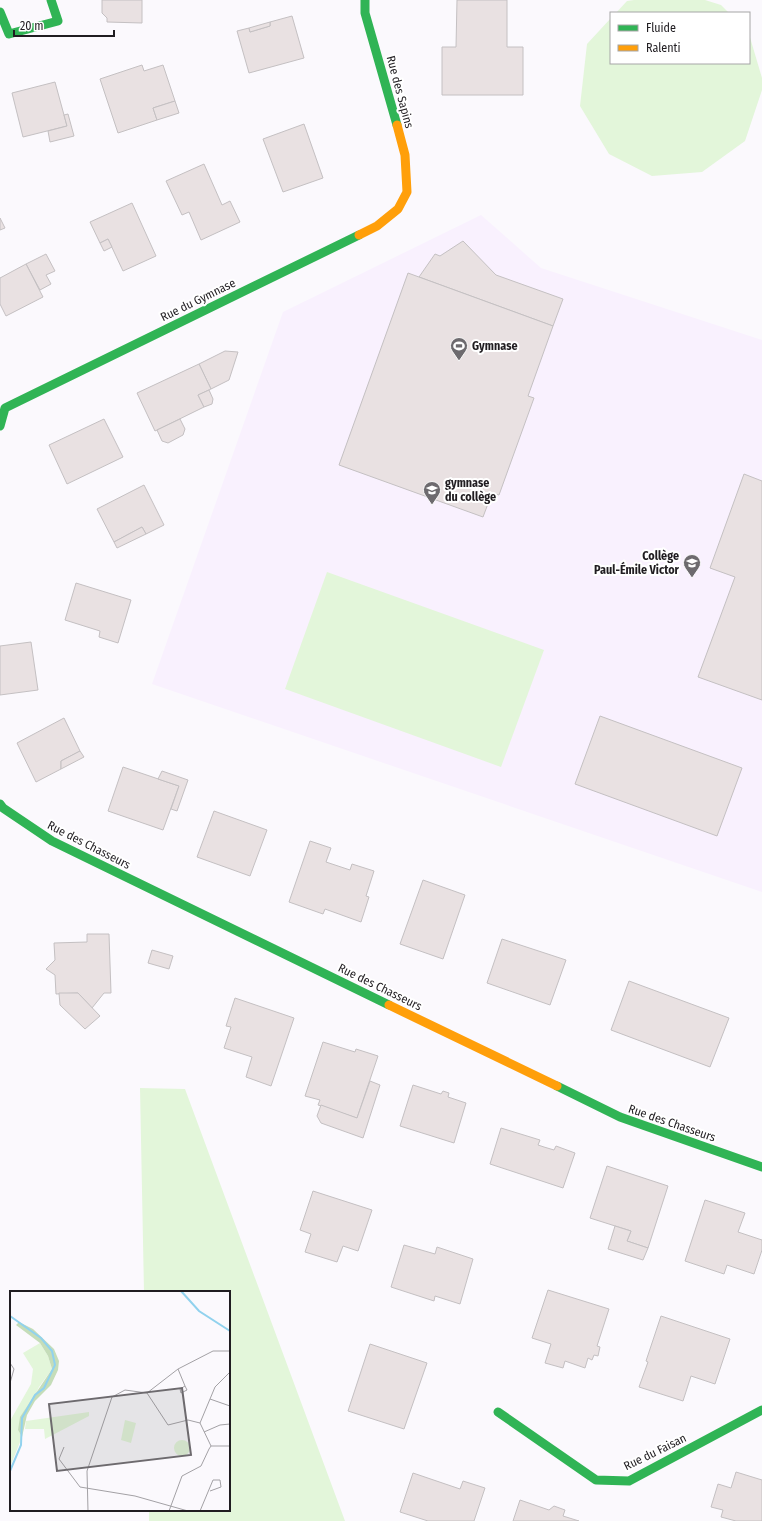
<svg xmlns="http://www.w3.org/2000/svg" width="762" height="1521" viewBox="0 0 762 1521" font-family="'Fira Sans Condensed',sans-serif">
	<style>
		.education { fill: #f9f1fe }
		.green { fill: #e3f6da }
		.building { fill: #e9e1e2; stroke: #c4c0c2 }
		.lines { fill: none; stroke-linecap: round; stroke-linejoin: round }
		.fast { stroke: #30b455; stroke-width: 9 }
		.slow { stroke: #ff9f0a; stroke-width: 9 }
		.labels { text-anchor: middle; stroke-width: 4; stroke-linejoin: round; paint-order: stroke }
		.street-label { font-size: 12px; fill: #201d21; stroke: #fff }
		.poi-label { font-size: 12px; font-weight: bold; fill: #201d21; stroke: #fff; text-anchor: start }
		.inset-river { fill: none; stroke: #91d2ee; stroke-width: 2 }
		.inset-road { fill: none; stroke: #a3a1a5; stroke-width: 1 }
		.view { fill: #6d6a6e; fill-opacity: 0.15; stroke: #6d6a6e; stroke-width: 2 }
		.inset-edge { fill: none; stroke: #201d21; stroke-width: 2 }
	</style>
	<rect width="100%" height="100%" fill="#fbf9fd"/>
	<path class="education" d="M481,215L541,268L762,340V892L152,684L283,312Z"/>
	<g class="green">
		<path d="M634,0H705L721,5L729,13H616L627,1Z"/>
		<path d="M611,18V63H749V34L762,78V90L745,141L702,172L652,176L609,154L580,106L587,44Z"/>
		<path d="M327,572L544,650L501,767L285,689Z"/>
		<path d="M140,1088L185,1089L345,1521H149V1510H229V1292H144Z"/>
	</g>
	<g class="building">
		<path d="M102,0H142V23L107,22V18L102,13Z"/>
		<path d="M457,0H507V47H523V95H442V47H456Z"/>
		<path d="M292,16L304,58L249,73L237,31L249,28L250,32L270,26V22Z"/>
		<path d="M270,22V26L250,32L249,28Z"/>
		<path d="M142,65L144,71L163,65L175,101L153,108L157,120L118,133L100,79Z"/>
		<path d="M55,82L67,126L23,137L12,93Z"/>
		<path d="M175,101L179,113L157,120L153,108Z"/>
		<path d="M68,114L74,136L50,142L48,131L67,126L64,115Z"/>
		<path d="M304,124L323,178L283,192L263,139Z"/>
		<path d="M204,164L222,205L230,201L240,222L201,240L189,212L182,215L166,181Z"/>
		<path d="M132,203L156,256L123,271L108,239L100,243L90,222Z"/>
		<path d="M0,218L5,228L0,230Z"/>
		<path d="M108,239L112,247L104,251L100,243Z"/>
		<path d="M463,241L496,275L563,299L553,326L419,277L435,254L440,256Z"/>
		<path d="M46,254L55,271L46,275L51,284L40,290L26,264Z"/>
		<path d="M26,264L43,297L6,316L0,304V278Z"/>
		<path d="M408,273L553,326L528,396L534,398L499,495L492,493L483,517L339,465Z"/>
		<path d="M225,351L238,352L229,380L211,389L199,364Z"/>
		<path d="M199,364L211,389L198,395L204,407L155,431L137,393Z"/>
		<path d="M209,390L213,399L212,404L204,407L198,395Z"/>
		<path d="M104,419L123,457L67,484L49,445Z"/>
		<path d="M180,419L185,429L183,435L168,443L162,441L157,430Z"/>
		<path d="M744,474L762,481V700L698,677L735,577L710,568Z"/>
		<path d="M144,485L164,525L146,534L142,527L114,542L97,509Z"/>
		<path d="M142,527L146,534L117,548L114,542Z"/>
		<path d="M76,583L131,600L118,643L99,637L100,631L65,620Z"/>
		<path d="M31,642L38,690L0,695V646Z"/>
		<path d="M600,716L742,768L717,836L575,784Z"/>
		<path d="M64,718L80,751L61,761V769L36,782L17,743Z"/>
		<path d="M80,751L84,757L61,769V761Z"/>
		<path d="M123,767L179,786L163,830L108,811Z"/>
		<path d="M162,771L188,780L177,811L171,809L179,786L158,779Z"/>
		<path d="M214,811L267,830L250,876L197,857Z"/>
		<path d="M310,841L331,848L326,862L350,870L352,864L374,871L366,896L369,897L361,922L325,909L323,914L289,902Z"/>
		<path d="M423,880L465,895L443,959L400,944Z"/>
		<path d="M87,934H109L111,993H104L92,1008L78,993L56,994L55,975L46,969L55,960L54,943L87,942Z"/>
		<path d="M502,939L566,960L550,1005L487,983Z"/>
		<path d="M152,950L173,956L169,969L148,963Z"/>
		<path d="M629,981L729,1018L710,1067L611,1030Z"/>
		<path d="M59,993H78L100,1016L85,1029L60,1005Z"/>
		<path d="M235,998L294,1018L271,1086L246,1077L252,1057L224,1048L231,1027L226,1026Z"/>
		<path d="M323,1042L355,1052L356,1049L378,1056L357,1118L318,1105L320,1100L305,1096Z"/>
		<path d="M370,1081L380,1085L363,1138L321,1123L317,1116L321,1105L357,1118Z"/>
		<path d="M413,1085L441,1094L443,1091L449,1093L448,1097L466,1103L454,1143L400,1126Z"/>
		<path d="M501,1128L540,1140L538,1145L544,1147L554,1150L556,1146L575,1153L563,1188L490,1164Z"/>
		<path d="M607,1166L668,1186L648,1248L627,1241L631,1231L590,1218Z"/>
		<path d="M313,1191L372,1210L358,1251L343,1246L337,1262L305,1252L311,1234L300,1230Z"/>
		<path d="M705,1200L745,1213L738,1232L762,1240V1250L754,1274L727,1265L724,1274L685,1261Z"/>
		<path d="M615,1226L631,1231L627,1241L648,1248L643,1260L608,1249Z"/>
		<path d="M404,1245L435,1254L437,1247L473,1259L460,1304L435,1296L434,1301L391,1287Z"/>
		<path d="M548,1290L609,1309L597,1346L600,1347L598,1356L594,1355L592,1360L588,1358L585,1368L565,1361L563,1368L545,1363L551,1344L532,1338Z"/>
		<path d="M661,1316L730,1339L715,1384L691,1376L683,1401L639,1387L648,1362L646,1361Z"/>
		<path d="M370,1344L427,1363L404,1429L348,1411Z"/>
		<path d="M736,1472L762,1480V1521H736L721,1517L723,1510L711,1507L718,1484L731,1488Z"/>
		<path d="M413,1473L460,1489L463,1481L485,1488L474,1521H428L400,1512Z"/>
		<path d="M520,1500L549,1510L554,1506L565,1510L563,1516L579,1521H513Z"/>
	</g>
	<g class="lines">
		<g class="fast">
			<path d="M365,0V13L397,125"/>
			<path d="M0,12L9,34L58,21L51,0"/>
			<path d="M0,426L5,408L359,235"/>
			<path d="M0,804L3,808L52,841L389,1005"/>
			<path d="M557,1086L620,1117L762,1167"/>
			<path d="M498,1412L596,1480L629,1481L762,1410"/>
		</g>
		<g class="slow">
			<path d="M359,235L377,226L398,209L407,192L405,155L397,125"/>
			<path d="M389,1005L557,1086"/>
		</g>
	</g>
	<defs>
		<symbol id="stadium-pin" viewBox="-11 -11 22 30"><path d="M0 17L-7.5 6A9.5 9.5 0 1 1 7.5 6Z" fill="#6d6a6e" stroke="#fff"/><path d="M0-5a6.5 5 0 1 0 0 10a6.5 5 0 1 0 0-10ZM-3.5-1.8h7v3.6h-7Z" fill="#fff"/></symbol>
		<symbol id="school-pin" viewBox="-11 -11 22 30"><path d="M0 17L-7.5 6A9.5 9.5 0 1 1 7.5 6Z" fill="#6d6a6e" stroke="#fff"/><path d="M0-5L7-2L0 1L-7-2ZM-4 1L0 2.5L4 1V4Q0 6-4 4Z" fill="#fff"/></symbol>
	</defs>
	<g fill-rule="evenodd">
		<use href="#stadium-pin" x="449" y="336" width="20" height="27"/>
		<use href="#school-pin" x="422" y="480" width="20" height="27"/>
		<use href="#school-pin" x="682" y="553" width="20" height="27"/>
	</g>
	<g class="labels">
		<g class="street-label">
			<text transform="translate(400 92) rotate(75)" y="4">Rue des Sapins</text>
			<text transform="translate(198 300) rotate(-26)" y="4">Rue du Gymnase</text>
			<text transform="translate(89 845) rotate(27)" y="4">Rue des Chasseurs</text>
			<text transform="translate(380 987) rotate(26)" y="4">Rue des Chasseurs</text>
			<text transform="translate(672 1123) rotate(19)" y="4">Rue des Chasseurs</text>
			<text transform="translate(655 1452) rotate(-26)" y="4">Rue du Faisan</text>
		</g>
		<g class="poi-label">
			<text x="472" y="350">Gymnase</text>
			<text x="445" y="487">gymnase<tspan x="445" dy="14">du collège</tspan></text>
			<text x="679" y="560" text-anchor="end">Collège<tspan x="679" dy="14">Paul-Émile Victor</tspan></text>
		</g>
	</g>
	<g transform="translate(10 1291)">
		<rect width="220" height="220" fill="#fbf9fd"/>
		<path d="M30,52L38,65L42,78L29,96L8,139L12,146L0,176V130L21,93L23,78L13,62ZM79,121V125L35,148L34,138H15L16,130ZM115,129L126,132L121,152L111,149ZM164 157a8 8 0 1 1 16 0a8 8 0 1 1-16 0Z" fill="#e3f6da"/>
		<path d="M9,31L23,38L44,58L49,70L48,79L41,94L25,110L17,124L12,146L8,139L10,126L42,78L38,65L30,52L6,34Z" fill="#c5ddb9"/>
		<path class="inset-river" d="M171,0L189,20L220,40M0,25L31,47L42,60L45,74L34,97L25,104L12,127L11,154L0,180"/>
		<path class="inset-road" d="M0,72L4,78L0,92M168,78L175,95L170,98L171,102L177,99L175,95M137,102L168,78L203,60H220M200,108L220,115M194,141L210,134L220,133M201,155H220M54,156L49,168L70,196L125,205L178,220M78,220L77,180L102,106L115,99L137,102L158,134L178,129L190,132L205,96L220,81M159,220L172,185L191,175L199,158L201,155L190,132M190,220L203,189H210L211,196L200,200"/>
		<path class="view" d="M172,97L181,164L47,180L39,113Z"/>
		<rect width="220" height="220" class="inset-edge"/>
	</g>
	<rect x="610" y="12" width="140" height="52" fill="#ffffff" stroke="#a6a5a6"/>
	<rect x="618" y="25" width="20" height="6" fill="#30b455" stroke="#a6a5a6"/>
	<text x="646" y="32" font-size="12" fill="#201d21">Fluide</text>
	<rect x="618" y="45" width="20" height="6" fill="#ff9f0a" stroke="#a6a5a6"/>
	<text x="646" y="52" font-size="12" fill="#201d21">Ralenti</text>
	<path d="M14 30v6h100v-6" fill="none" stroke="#201d21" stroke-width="2"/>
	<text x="20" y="30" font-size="12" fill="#201d21" stroke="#ffffff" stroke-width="3" paint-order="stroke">20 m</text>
</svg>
